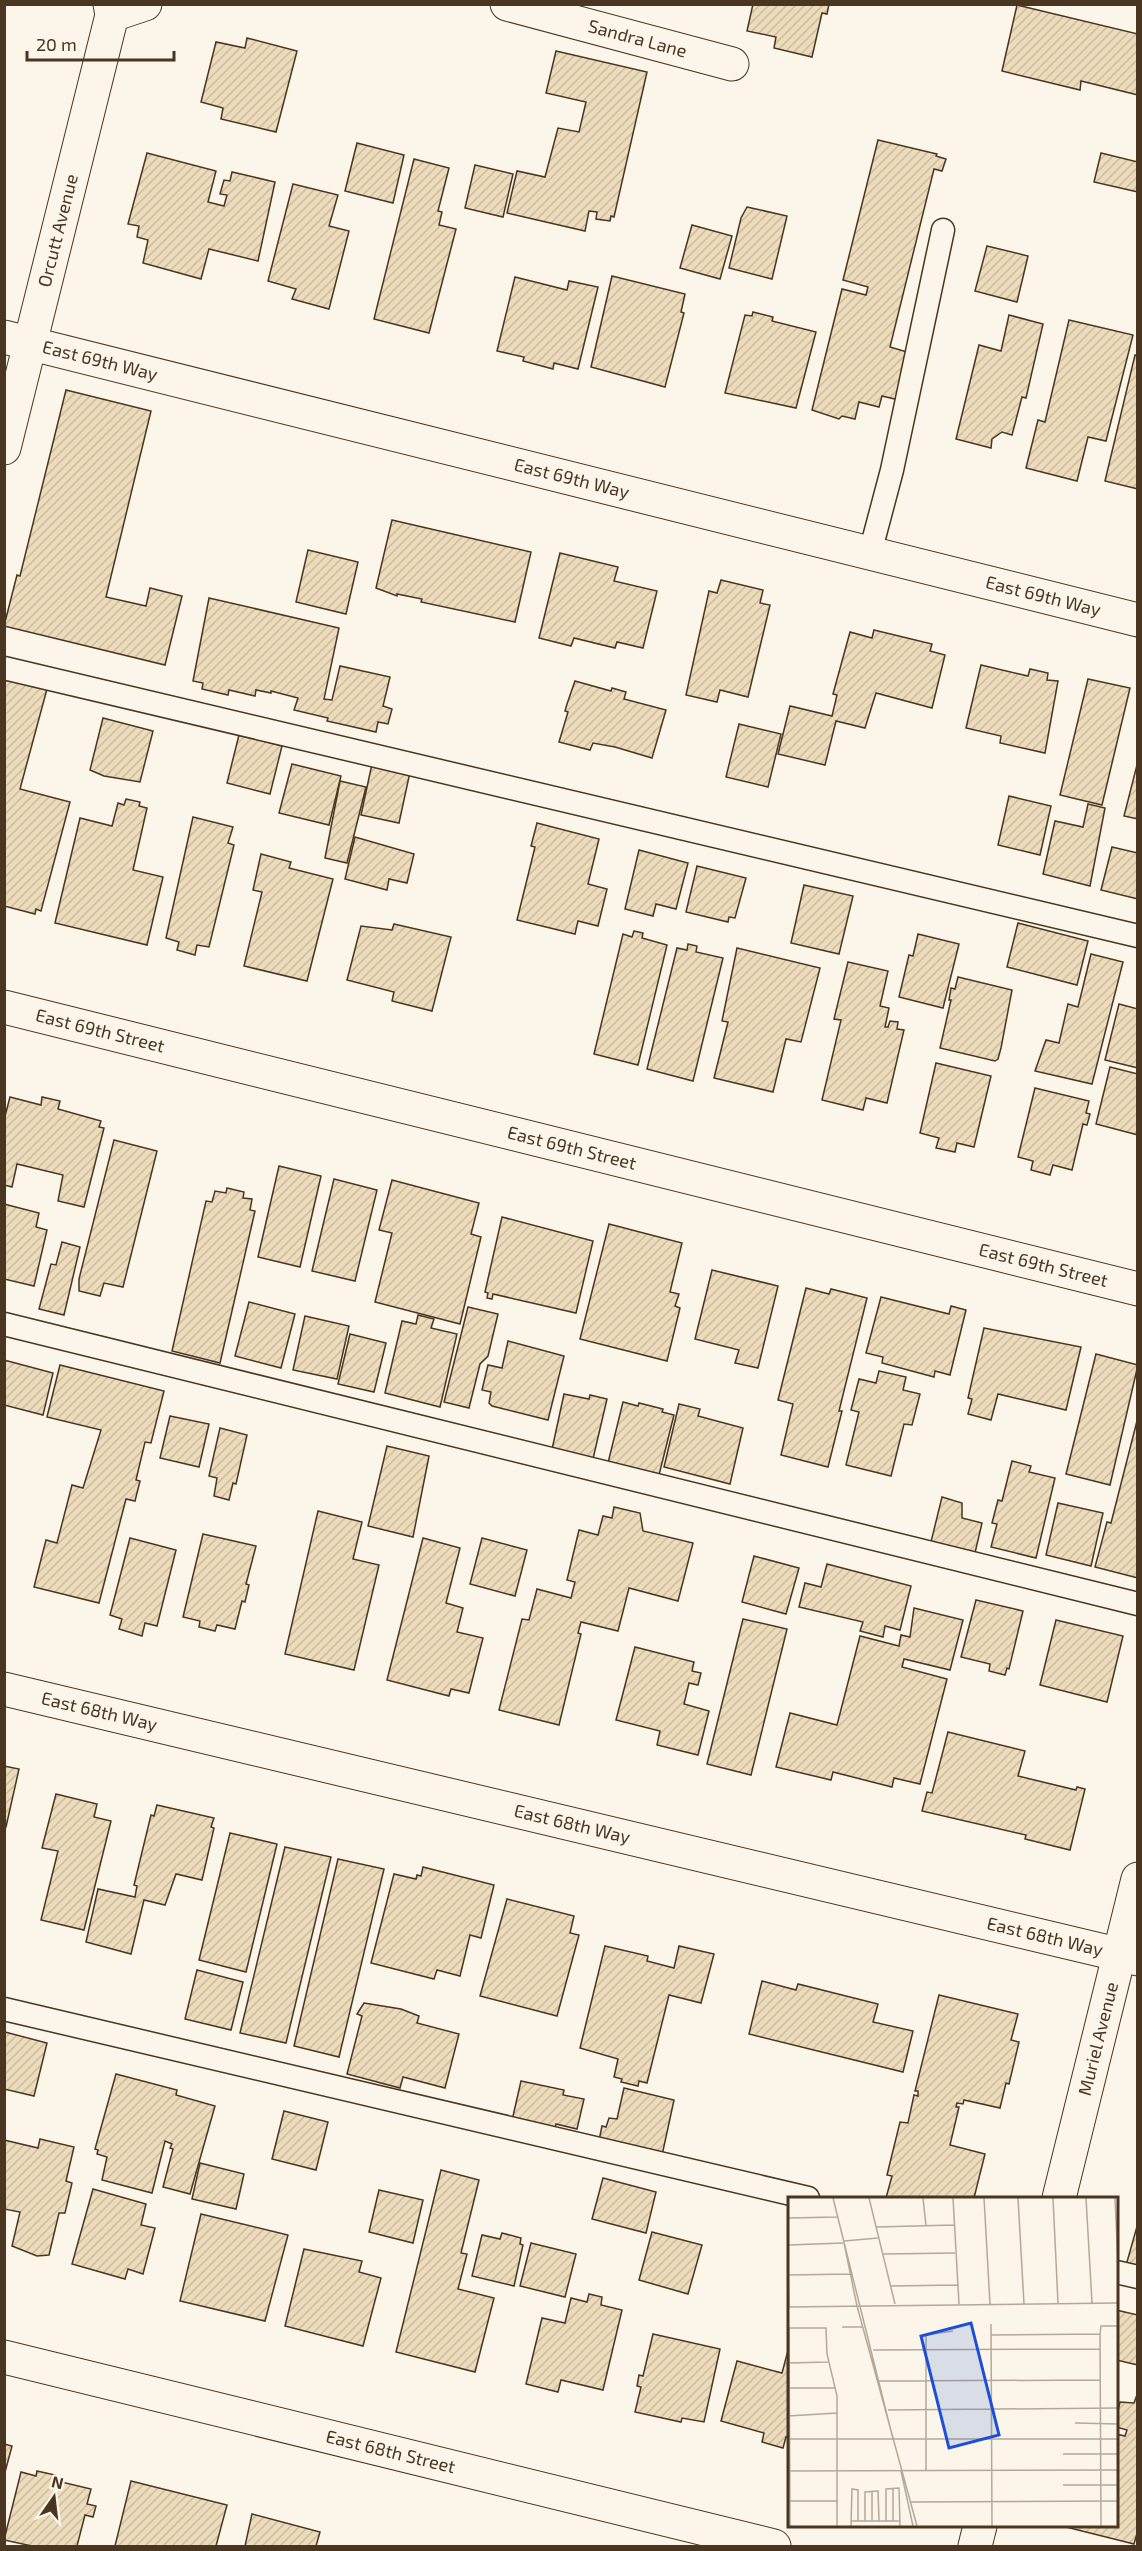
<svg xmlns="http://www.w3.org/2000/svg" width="1142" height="2551" viewBox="0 0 1142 2551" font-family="'Exo 2',sans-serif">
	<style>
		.building { fill: url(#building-hatch); stroke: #4a3520; stroke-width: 1.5 }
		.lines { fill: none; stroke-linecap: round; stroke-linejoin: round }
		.service-casing { stroke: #4a3520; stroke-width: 25 }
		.minor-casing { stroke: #4a3520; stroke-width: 35 }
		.service { stroke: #fbf6e9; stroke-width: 22 }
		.minor { stroke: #fbf6e9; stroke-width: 33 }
		.power { stroke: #c62828; stroke-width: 1.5; stroke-dasharray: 21 4.5 3 4.5; stroke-linecap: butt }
		.labels { text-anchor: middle; stroke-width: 4.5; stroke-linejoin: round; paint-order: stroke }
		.street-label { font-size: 18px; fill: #4a3520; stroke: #fbf6e9 }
		.inset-road { fill: none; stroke: #b4a999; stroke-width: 1.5 }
		.view { fill: #1d4ed8; fill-opacity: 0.15; stroke: #1d4ed8; stroke-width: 3 }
		.inset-edge { fill: none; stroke: #4a3520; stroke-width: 3 }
	</style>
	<defs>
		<pattern id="building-hatch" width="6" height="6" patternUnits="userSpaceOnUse" patternTransform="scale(1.5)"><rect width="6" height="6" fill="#ecdcbc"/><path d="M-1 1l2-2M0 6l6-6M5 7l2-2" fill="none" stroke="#ccbda1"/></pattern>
	</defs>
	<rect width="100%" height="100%" fill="#fbf6e9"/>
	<g class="building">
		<path d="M753,4H829L827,14L822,13L812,57L774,48L776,37L747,31Z"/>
		<path d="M1017,5L1138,34V95L1081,81L1080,90L1002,71Z"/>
		<path d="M247,38L297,51L276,132L221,119L223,108L201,102L216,42L245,48Z"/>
		<path d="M556,51L647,72L614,217L611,216L610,221L596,219L597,212L589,211L585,231L507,213L517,171L545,177L558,128L579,132L586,102L546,93Z"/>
		<path d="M878,140L937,154L936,156L946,159L942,171L934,169L890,347L907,352L899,400L882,396L879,407L859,402L855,419L842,416L839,419L812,410L842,289L866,295L868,287L843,280Z"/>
		<path d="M357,143L404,155L393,203L345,191Z"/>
		<path d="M147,153L216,171L208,202L224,206L227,195L220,194L224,180L230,181L232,172L275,182L258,261L209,249L201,279L143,263L148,240L137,237L139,226L128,224Z"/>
		<path d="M1101,153L1138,162V192L1094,182Z"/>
		<path d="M414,159L449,168L438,211L442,212L439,225L456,229L429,333L374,319Z"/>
		<path d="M475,165L513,174L503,217L465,208Z"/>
		<path d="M293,184L338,195L329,226L349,231L329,309L292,299L296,289L268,281Z"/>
		<path d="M747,207L787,216L772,279L729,268L741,218Z"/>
		<path d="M692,225L732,236L720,279L680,268Z"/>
		<path d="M987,246L1028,256L1017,302L975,291Z"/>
		<path d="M612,276L685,294L681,312L684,313L665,387L591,367Z"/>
		<path d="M515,277L567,290L569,281L598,287L578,369L554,363L553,369L523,361L524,357L497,351Z"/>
		<path d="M753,312L773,317L772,321L816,332L796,408L725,393L745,315L752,316Z"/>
		<path d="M1009,315L1043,324L1026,398L1022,397L1012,435L1002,432L992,439L991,448L956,439L979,345L1001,351Z"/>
		<path d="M1069,320L1133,335L1106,441L1088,437L1077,481L1026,468L1038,420L1045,422Z"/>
		<path d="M1135,355L1138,356V489L1105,481Z"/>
		<path d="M66,390L151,411L106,597L146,606L150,588L182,596L165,665L4,626L17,575L20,576Z"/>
		<path d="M392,520L531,552L515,622L421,602L422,599L397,594V596L376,588Z"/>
		<path d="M308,550L358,562L346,614L296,602Z"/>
		<path d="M560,553L618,567L614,581L657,591L643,648L617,642L615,648L574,638L571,646L539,638Z"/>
		<path d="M721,580L763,590L760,603L770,605L748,697L720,690L717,702L686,695L709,591L717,593Z"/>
		<path d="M209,598L339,628L324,699L332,700L340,666L390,677L383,706L392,709L388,724L378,722L376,732L327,721L328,718L294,710L298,698L271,691V693L256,690L255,696L229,690L228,695L202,689L203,683L193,681Z"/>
		<path d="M874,630L932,644L930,651L945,655L932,708L876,693L865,728L836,721L825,765L778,754L790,706L832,716L837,695L833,694L850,632L872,638Z"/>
		<path d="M981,665L1028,676L1030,669L1048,673L1047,680L1058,681L1045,753L1000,743L1001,736L966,728Z"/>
		<path d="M4,678L47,689L20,789L70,802L41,911L36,909L35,914L4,906Z"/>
		<path d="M1088,679L1130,688L1102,805L1060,795Z"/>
		<path d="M575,681L611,691L612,688L626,692L624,699L666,710L652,758L615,747L593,743L590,750L559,742L568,712L565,711L567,704Z"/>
		<path d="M103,718L153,731L140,782L104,776L90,770Z"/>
		<path d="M739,724L781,734L768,787L726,777Z"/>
		<path d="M239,735L282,746L270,794L227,783Z"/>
		<path d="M1138,761V819L1124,816Z"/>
		<path d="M292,764L341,776L329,825L279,813Z"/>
		<path d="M372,764L410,772L399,823L361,815Z"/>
		<path d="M340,781L366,787L347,863L325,858Z"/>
		<path d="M1009,796L1051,806L1040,855L998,845Z"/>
		<path d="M126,799L140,802L139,806L147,808L133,870L163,877L147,945L55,923L80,818L112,826L118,803L124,805Z"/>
		<path d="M1088,804L1105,808L1090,886L1043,874L1055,821L1083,827Z"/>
		<path d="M193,817L233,827L228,843L234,845L209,947L197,945L195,955L177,950L179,942L166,938Z"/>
		<path d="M537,823L599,839L588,884L607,889L598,926L578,921L575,934L517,920L535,847L531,846Z"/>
		<path d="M355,837L414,854L407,883L389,879L387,890L345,879Z"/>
		<path d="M1112,847L1138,853V899L1101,890Z"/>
		<path d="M639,850L688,863L676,909L656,904L653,916L625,909Z"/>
		<path d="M261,854L291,862L289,868L333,879L307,981L244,966L262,892L253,890Z"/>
		<path d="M697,866L746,878L735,918L729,917L728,922L686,912Z"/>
		<path d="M804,885L853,896L839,954L791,943Z"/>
		<path d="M1018,923L1088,941L1077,985L1007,967Z"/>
		<path d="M394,924L451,937L432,1011L392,1001L394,992L347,980L361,926L392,930Z"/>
		<path d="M634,931L643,933L642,938L667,945L638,1065L594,1054L623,934L632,937Z"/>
		<path d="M918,934L959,944L943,1008L899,997L909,955L913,956Z"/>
		<path d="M688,944L697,946L696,952L723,958L693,1081L647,1069L677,948L687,950Z"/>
		<path d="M737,948L820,968L801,1042L786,1039L773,1092L714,1078L728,1022L722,1021Z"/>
		<path d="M1091,954L1123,962L1092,1084L1035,1071L1046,1040L1059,1043L1068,1004L1078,1007Z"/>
		<path d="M848,962L888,971L880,1006L889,1008L885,1027H888L890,1021L898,1022L897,1029L904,1030L887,1103L866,1098L863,1110L822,1100L841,1020L834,1019Z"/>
		<path d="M958,977L1012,990L1001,1048L998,1059L995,1061L940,1048L951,1000H949L951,988L955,989Z"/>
		<path d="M1119,1004L1138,1009V1068L1105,1060Z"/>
		<path d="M936,1063L991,1076L974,1147L957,1143L955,1152L936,1148L939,1138L920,1133Z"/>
		<path d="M1110,1067L1138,1074V1135L1096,1124Z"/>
		<path d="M1035,1088L1089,1101L1086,1113L1090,1114L1087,1125L1083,1124L1072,1170L1053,1165L1050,1175L1031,1170L1033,1161L1018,1157Z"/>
		<path d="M10,1097L41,1105L42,1097L60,1101L58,1109L101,1121L99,1127L104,1128L84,1207L58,1201L63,1175L17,1164L12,1187L4,1185V1120Z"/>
		<path d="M114,1140L157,1151L123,1287L104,1283L100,1296L79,1291V1279Z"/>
		<path d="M279,1166L321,1176L300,1267L258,1257Z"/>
		<path d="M334,1179L377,1190L355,1281L312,1271Z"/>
		<path d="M392,1180L479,1203L471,1234L481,1237L460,1324L375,1302L392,1233L379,1230Z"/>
		<path d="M227,1188L244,1192L243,1198L252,1199L250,1210L255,1211L220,1363L172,1351L206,1201L212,1202L215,1191L226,1193Z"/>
		<path d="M4,1204L39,1213L36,1227L47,1230L34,1286L4,1279Z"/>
		<path d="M502,1217L593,1241L576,1313L493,1294L492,1299L487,1298L488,1293L485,1292Z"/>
		<path d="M609,1224L682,1243L670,1292L679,1294L675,1306L680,1308L667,1361L580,1339Z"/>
		<path d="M62,1242L80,1247L64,1315L39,1309L51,1264L56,1265Z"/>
		<path d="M712,1270L778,1286L758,1368L735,1363L739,1350L695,1339Z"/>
		<path d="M806,1288L829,1294L831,1289L867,1298L839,1411H842L828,1467L781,1455L793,1404L778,1400Z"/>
		<path d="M881,1297L949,1314L951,1306L966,1310L950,1375L935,1371L934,1377L882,1363L883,1357L866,1353Z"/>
		<path d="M249,1302L295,1314L281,1368L235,1356Z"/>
		<path d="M468,1307L498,1314L488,1356L480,1364L469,1408L444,1402Z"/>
		<path d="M418,1315L434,1319L431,1328L457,1334L440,1407L385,1393L402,1321L416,1324Z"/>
		<path d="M305,1316L349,1326L337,1379L293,1370Z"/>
		<path d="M984,1328L1081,1347L1066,1410L998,1394L991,1420L968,1414L972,1399L968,1398Z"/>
		<path d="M350,1334L386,1343L374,1392L338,1384Z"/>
		<path d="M508,1341L564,1356L548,1420L492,1406L489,1403L491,1392L482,1390L488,1365L502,1368Z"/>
		<path d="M1096,1354L1138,1365L1110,1485L1066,1474Z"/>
		<path d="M4,1360L53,1373L43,1415L4,1405Z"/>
		<path d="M60,1365L164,1391L151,1443L145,1442L136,1480L140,1481L135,1501L126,1499L99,1603L34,1587L46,1540L57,1543L72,1485L83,1488L101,1430L47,1417Z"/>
		<path d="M879,1371L906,1377L903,1390L920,1394L912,1425L904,1424L891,1476L846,1465L859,1412L851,1410L859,1379L876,1383Z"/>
		<path d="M564,1394L589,1399L590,1395L607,1399L592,1463L551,1454Z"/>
		<path d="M623,1402L638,1406L639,1403L663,1409L662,1412L674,1415L658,1479L607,1467Z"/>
		<path d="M679,1404L700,1409L698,1416L743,1428L730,1484L664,1467Z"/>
		<path d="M170,1416L209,1424L199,1467L160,1458Z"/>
		<path d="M1138,1417V1578L1095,1567L1107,1522L1111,1523Z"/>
		<path d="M220,1428L247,1435L236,1484L233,1483L229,1500L214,1496L217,1478L209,1476Z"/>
		<path d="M387,1446L429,1456L413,1537L368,1526Z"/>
		<path d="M1012,1461L1031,1466L1029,1472L1055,1478L1036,1558L991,1547L997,1524L992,1523L998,1500L1002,1501Z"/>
		<path d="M942,1497L962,1503V1518L982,1523L974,1557L930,1546Z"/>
		<path d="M1058,1503L1103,1513L1091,1566L1046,1555Z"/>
		<path d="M614,1507L640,1513L643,1531L693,1543L678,1601L629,1588L618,1631L581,1622L578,1633L581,1634L559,1725L499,1710L522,1619L529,1620L537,1589L571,1598L575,1582L567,1580L579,1530L598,1535L603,1516L612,1518Z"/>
		<path d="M318,1511L362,1522L353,1559L379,1565L354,1670L285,1654Z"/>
		<path d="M203,1534L256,1546L246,1584L249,1585L245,1602L242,1601L235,1629L217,1625L215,1631L199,1627L200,1621L183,1617Z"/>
		<path d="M130,1538L176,1550L157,1626L145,1623L142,1636L119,1629L122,1619L110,1615Z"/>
		<path d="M423,1538L460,1548L446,1603L463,1608L457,1632L483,1638L469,1693L451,1689L449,1696L387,1680Z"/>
		<path d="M482,1538L527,1550L515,1596L470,1584Z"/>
		<path d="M754,1556L799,1568L786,1614L742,1602Z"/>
		<path d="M827,1564L911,1586L900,1630L885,1626L883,1637L860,1631L863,1622L799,1607L805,1583L821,1587Z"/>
		<path d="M976,1600L1023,1611L1009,1669L1007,1668L1005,1675L989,1671L990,1664L961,1657Z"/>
		<path d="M914,1608L963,1620L950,1670L904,1659L902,1667L947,1679L920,1784L894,1778L892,1787L833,1772L831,1780L776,1767L790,1713L837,1725L860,1636L899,1646L901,1635L910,1637Z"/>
		<path d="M743,1619L787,1629L751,1775L707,1764Z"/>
		<path d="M1056,1620L1123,1636L1107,1702L1040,1685Z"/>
		<path d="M635,1647L694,1662L692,1671L701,1673L698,1685L689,1683L684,1704L709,1711L698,1755L657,1745L660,1731L616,1720Z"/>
		<path d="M948,1732L1025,1751L1018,1776L1076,1790L1077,1787L1085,1789L1070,1850L1025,1839L1026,1835L922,1811L927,1792L932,1793Z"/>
		<path d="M4,1766L19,1769L6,1827H4Z"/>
		<path d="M56,1794L97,1804L94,1817L111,1821L84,1930L41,1920L58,1851L42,1848Z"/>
		<path d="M157,1805L214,1818L211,1827L214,1828L202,1880L176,1874L165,1905L144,1900L131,1954L86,1942L98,1889L135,1897L137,1886L134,1885L151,1815L154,1816Z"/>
		<path d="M230,1833L277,1844L246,1972L199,1960Z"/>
		<path d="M285,1847L331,1857L286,2043L240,2033Z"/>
		<path d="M338,1859L384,1869L339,2057L294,2046Z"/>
		<path d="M423,1867L494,1885L481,1938L470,1935L460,1976L437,1970L434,1979L371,1963L394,1874L416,1879L417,1875L421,1876Z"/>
		<path d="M507,1899L574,1916L570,1933L579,1935L557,2016L480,1996Z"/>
		<path d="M605,1946L648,1956L647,1961L674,1968L679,1946L714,1954L701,2003L669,1995L647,2083L639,2081L638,2086L621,2082L622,2079L614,2077L618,2059L580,2048Z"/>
		<path d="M197,1970L243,1982L231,2030L185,2019Z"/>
		<path d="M762,1981L796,1990L798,1984L878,2004L873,2022L913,2031L903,2072L749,2034Z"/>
		<path d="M939,1995L1018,2014L1011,2040L1019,2042L1009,2084L1006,2083L1000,2108L964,2100L963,2104L957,2103L956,2107H959L950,2145L985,2154L974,2198H886L892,2176L887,2175L900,2122L908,2123L914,2095L918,2096V2091H915Z"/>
		<path d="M364,2003L401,2009L419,2016L417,2023L459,2034L445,2088L403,2077L400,2088L347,2074L362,2016L357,2014Z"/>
		<path d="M5,2032L47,2043L34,2096L4,2089Z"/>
		<path d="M116,2074L177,2090L176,2095L215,2106L190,2194L163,2187L173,2149L170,2148L172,2144L165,2141L152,2193L102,2180L107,2157L97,2154L98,2150L95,2149Z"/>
		<path d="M521,2081L564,2090L563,2095L584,2099L577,2129L556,2124L554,2134L511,2125Z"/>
		<path d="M624,2088L674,2100L661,2160L598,2145L602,2126L606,2127L609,2118L617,2119Z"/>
		<path d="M284,2111L328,2122L316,2170L272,2159Z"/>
		<path d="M40,2139L74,2147L66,2181L72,2183L65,2213H59L49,2255L37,2256L12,2246L20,2212L4,2209V2140L38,2148Z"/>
		<path d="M200,2163L244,2174L236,2209L192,2199Z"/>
		<path d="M441,2170L479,2180L461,2253L467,2254L458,2289L494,2298L475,2372L396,2352Z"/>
		<path d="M603,2178L656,2192L646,2233L592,2219Z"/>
		<path d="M93,2189L146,2204L141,2225L155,2228L143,2274L128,2269L125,2279L72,2264Z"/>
		<path d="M379,2190L423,2200L413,2243L369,2232Z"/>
		<path d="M201,2214L288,2235L265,2321L180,2301Z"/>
		<path d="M1138,2223V2272L1125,2269Z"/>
		<path d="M652,2232L702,2245L688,2294L639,2280Z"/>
		<path d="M502,2233L521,2238L520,2244L523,2245L514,2286L472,2276L482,2235L500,2239Z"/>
		<path d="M531,2243L576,2254L565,2297L520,2286Z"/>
		<path d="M304,2249L362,2261L359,2272L381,2278L363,2346L285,2326Z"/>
		<path d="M589,2294L602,2297L601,2305L622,2310L603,2390L561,2380L558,2392L526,2384L542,2318L565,2323L571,2298L587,2302Z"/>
		<path d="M1116,2310L1138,2315V2365L1116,2360Z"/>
		<path d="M653,2334L720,2349L704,2422L682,2418L681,2422L635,2412L641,2387L637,2386L639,2375L643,2376Z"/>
		<path d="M790,2343V2438L786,2437L783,2448L762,2442L764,2433L721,2421L737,2361L782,2373Z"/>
		<path d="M1138,2392V2530L1134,2544L1062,2526H1116V2434L1125,2436L1127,2430L1116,2427V2418L1120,2402L1134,2403Z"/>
		<path d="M4,2444L12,2446L4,2476Z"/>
		<path d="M37,2471L55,2475L53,2480L91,2489L87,2504L96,2506L93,2517L85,2515L77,2546H32L4,2540L21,2472L36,2476Z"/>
		<path d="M131,2481L227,2505L216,2546H115Z"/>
		<path d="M252,2514L320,2532L316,2546H245Z"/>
	</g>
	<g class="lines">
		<defs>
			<g id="service">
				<path d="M870,553L892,470L943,230"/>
				<path d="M4,668L1138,936"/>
				<path d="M4,1324L1138,1604"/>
				<path d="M4,2009L808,2198"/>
				<path d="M1116,2272L1138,2277"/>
			</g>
			<g id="minor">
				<path id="s1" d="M507,4L732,64"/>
				<path d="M112,15L145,4"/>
				<path id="s2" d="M4,337L1138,620"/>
				<path id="s3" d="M4,448L112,15L110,4"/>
				<path id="s4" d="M4,1007L1138,1289"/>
				<path id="s5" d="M4,1689L1138,1959"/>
				<path id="s6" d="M1059,2198L1138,1879"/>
				<path id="s7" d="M4,2357L774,2546"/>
				<path d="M975,2546L980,2526"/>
			</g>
		</defs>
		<use href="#service" class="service-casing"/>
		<use href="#minor" class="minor-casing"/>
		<use href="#service" class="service"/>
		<use href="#minor" class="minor"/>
		<path class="power" d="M1134,4L1138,5"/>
	</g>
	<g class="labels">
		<g class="street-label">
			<text dy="6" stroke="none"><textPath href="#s1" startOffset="135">Sandra Lane</textPath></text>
			<text dy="6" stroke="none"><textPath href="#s3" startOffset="224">Orcutt Avenue</textPath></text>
			<text dy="6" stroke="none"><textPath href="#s2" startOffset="99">East 69th Way</textPath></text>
			<text dy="6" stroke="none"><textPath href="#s2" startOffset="585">East 69th Way</textPath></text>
			<text dy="6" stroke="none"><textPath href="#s2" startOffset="1071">East 69th Way</textPath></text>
			<text dy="6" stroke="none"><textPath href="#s4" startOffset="99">East 69th Street</textPath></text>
			<text dy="6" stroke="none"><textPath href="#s4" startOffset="585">East 69th Street</textPath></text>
			<text dy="6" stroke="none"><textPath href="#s4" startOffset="1071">East 69th Street</textPath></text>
			<text dy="6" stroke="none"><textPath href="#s5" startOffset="98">East 68th Way</textPath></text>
			<text dy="6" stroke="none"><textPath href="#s5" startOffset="584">East 68th Way</textPath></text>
			<text dy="6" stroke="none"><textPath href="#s5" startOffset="1070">East 68th Way</textPath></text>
			<text dy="6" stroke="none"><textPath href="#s6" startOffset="164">Muriel Avenue</textPath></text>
			<text dy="6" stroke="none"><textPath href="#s7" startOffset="398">East 68th Street</textPath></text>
		</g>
	</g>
	<g transform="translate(788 2197)">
		<rect width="330" height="330" fill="#fbf6e9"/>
		<path class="inset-road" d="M45,1L105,242M81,1L107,107M135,1L138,29M165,1L171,107M196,1L202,107M230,1L236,107M265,1L270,106M298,1L304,106M327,1L330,66M0,21L49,20M88,30L166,28M56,44L90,41M56,46L69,109L129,329M0,48L55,46M95,57L167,56M0,71L1,110M0,78L64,77M102,89L170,88M0,110L330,106M203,127L204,329M54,130H75M138,138V273M138,138L165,134M203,138L312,137M85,153L312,152M0,166L40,165M91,184L312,183M1,191H47M100,213L330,211M0,219L49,216M287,226L330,227M2,242H330M275,257H330M0,274L330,273M113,274L125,329M275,288H330M105,291V324M84,294V324M0,304H50M123,305L330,304M63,324H112M77,324V295L90,294L91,324M98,324V292L111,291L112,329M2,329L1,131H38L39,157L49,199V329M63,329L64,292L70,293V324M313,329L312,137L313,129H330"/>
		<path class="view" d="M183,126L211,238L161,251L133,139Z"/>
		<rect width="330" height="330" class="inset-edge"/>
	</g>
	<rect width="1142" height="2551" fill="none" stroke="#4a3520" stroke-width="12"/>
	<g transform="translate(54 2497) rotate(14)" stroke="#fbf6e9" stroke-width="4.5" paint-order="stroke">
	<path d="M0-4.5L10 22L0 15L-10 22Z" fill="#4a3520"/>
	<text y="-9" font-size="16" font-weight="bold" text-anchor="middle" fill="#4a3520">N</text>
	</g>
	<path d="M27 51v9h147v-9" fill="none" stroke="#4a3520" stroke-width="3"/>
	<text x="36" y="51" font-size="18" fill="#4a3520" stroke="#fbf6e9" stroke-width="4.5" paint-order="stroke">20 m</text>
</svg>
